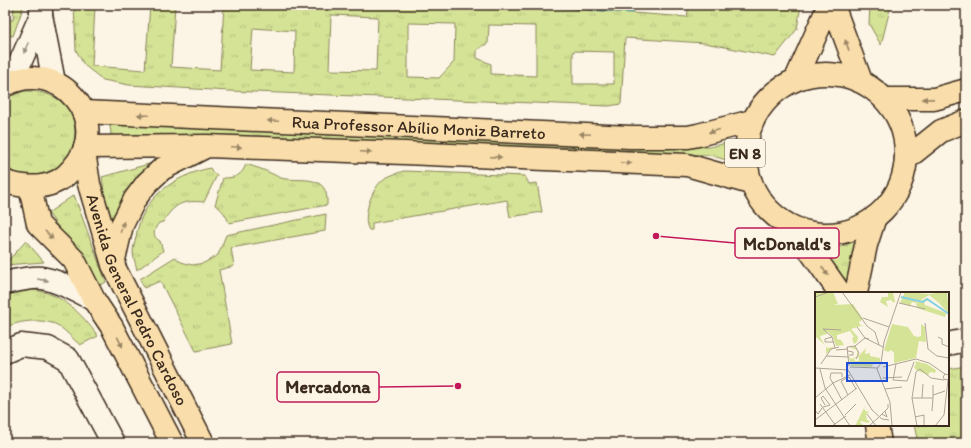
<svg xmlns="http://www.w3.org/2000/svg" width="971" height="448" viewBox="0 0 971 448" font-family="Itim,sans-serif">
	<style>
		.grass { fill: url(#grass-tufts); stroke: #88865a; fill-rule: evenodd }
		.water { fill: url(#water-ripples); stroke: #678f95 }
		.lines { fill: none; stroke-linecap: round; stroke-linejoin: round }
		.minor-casing { stroke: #3b2a1e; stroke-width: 25 }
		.major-casing { stroke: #3b2a1e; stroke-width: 25 }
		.minor { stroke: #fcf5e5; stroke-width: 22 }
		.major { stroke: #f9deab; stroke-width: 22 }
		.oneway { fill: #9a8464 }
		.oneway2 { fill: #9c9082 }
		.labels { text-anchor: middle; stroke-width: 3; stroke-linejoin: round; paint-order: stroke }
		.shield { fill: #fcf5e5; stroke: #75675a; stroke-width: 1 }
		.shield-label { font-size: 16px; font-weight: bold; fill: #3b2a1e }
		.street-label { font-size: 17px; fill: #3b2a1e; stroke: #fcf5e5 }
		.inset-river { fill: none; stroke: #85d2e5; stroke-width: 2 }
		.inset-road { fill: none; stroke: #afa495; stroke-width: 1 }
		.view { fill: #1d4ed8; fill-opacity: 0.15; stroke: #1d4ed8; stroke-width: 2 }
		.inset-edge { fill: none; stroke: #3b2a1e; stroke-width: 2 }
		.leader { fill: none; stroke: #c2185b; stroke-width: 1.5 }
		.callout-dot { fill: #c2185b; stroke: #fcf5e5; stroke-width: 1.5 }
		.callout { fill: #fcf5e5; stroke: #c2185b; stroke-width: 1.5 }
		.callout-label { font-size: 18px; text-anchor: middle; font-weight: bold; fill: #3b2a1e }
	</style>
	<defs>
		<pattern id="grass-tufts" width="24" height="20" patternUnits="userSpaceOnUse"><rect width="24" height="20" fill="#d5e396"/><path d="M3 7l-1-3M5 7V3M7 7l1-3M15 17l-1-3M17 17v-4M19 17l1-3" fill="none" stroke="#b8c381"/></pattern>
		<pattern id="water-ripples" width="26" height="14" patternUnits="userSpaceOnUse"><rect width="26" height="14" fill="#85d2e5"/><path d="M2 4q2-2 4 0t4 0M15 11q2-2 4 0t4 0" fill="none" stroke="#74b4c4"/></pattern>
	</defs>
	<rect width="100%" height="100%" fill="#fcf5e5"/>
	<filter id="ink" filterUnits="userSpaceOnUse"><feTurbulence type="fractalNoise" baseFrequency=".025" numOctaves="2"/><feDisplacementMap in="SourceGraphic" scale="8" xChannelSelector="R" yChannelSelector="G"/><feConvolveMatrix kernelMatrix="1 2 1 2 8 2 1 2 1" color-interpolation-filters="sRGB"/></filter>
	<g filter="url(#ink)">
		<g class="grass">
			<path d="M14,5H24L13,36L5,35V20H13Z"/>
			<path d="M74,5H95L92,66L145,70L150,5H175L171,67L220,70L224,5H564V8L687,17L689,5H801L797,29L775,57L705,43L625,38L621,104L609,106L229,91L129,85L103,80L84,65L76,50ZM331,15L378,17L376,71L329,70ZM408,23L455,24L454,62L439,78L408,77ZM489,25L536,26V76L491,74V64L477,58V50L488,43ZM253,28L295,31L294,72L250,70ZM573,51L614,52V84H573Z"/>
			<path d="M870,5H891L881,45L869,24Z"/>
			<path d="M24,91C104,89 80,194 18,174C14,173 9,169 5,167V101L11,96Z"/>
			<path d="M109,122L251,131L710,147L730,142L728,152L730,161L709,155L251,139L109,142L111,132Z"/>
			<path d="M156,162L127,189L115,212L109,228L102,177Z"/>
			<path d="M246,164C251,166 256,167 261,169C267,171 274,175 281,178C299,183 329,171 327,205L229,223C226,215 222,209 215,205L223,178C235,178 242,176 246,164Z"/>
			<path d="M210,168L213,173L217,175L204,202C182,200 174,204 163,222L159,223C153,230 152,237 160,241L163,251L137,270C136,264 133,258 133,252C133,247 135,241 136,237C142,198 173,176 210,168Z"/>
			<path d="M404,171L525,176L529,184L537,183L542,212L510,217L507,200L372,223V230H369C361,218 372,187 384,179C390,175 398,173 404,171Z"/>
			<path d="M74,195L106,282L101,285L48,213Z"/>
			<path d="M326,214L325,231L231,248L234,266L219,270L232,344L196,351L160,281L144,288L140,279L175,257L181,262L192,265L204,263L218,255L226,235Z"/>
			<path d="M26,241L44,262L5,265V264Z"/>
			<path d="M855,241L850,289L821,245L841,247Z"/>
			<path d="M33,290C62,293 81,313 98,336L80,345C73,339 66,331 59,326C46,318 18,320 5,328V295Z"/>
			<path d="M966,366V443H918L914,425H948V369Z"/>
		</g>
		<path class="water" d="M564,5H633V13L564,8Z"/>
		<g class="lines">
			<defs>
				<g id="minor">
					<path d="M41,5V15L54,82"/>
					<path d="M12,81L41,15"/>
					<path d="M5,283C14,281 32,277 42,278C60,281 78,292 94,300"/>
					<path d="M948,344L966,340"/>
					<path d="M5,352L21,345L48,348L68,359L113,443"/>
				</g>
				<g id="major">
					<path d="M833,5L861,81"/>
					<circle cx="826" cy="154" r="80"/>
					<path d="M796,79L829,5"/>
					<path d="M5,85C60,56 115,123 72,169C65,178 53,185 41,186C30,188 18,185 8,183L5,181"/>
					<path d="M885,99H934L966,90"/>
					<path id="s1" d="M83,112L630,137H688L698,135L752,121"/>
					<path d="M85,147L206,146L405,153L687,165L750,183"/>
					<path id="s2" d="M84,152L89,184L113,265L203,443"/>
					<path d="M906,159L941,131L966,121"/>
					<path d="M30,187L38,224L74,260L94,300L112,327L172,443"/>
					<path d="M794,228L840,293"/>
					<path d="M113,264L122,225L135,199L147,183L162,169L203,148"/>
					<path d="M856,293L866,245L875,217"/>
					<path d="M877,425L880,443"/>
				</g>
			</defs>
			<use href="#minor" class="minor-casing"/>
			<use href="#major" class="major-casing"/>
			<use href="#minor" class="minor"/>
			<use href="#major" class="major"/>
		</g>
		<defs><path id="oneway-solid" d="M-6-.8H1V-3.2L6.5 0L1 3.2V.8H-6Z"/></defs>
		<g class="oneway">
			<use href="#oneway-solid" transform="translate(847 45) rotate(-110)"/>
			<use href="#oneway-solid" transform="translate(928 99) rotate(179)"/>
			<use href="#oneway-solid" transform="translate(143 115) rotate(-177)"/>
			<use href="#oneway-solid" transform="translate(273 121) rotate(-177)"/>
			<use href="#oneway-solid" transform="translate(714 131) rotate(165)"/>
			<use href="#oneway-solid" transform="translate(585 134) rotate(-177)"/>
			<use href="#oneway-solid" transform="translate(236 147) rotate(2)"/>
			<use href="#oneway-solid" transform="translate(366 152) rotate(2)"/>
			<use href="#oneway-solid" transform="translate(496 157) rotate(3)"/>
			<use href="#oneway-solid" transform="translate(626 163) rotate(2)"/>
			<use href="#oneway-solid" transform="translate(122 227) rotate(-73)"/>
			<use href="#oneway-solid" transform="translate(49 235) rotate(46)"/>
			<use href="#oneway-solid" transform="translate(825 271) rotate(55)"/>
			<use href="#oneway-solid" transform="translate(120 342) rotate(63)"/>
		</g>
		<g class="oneway2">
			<use href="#oneway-solid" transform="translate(26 48) rotate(114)"/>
			<use href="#oneway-solid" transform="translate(43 280) rotate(9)"/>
		</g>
	</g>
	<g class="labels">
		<rect class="shield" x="725" y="139" width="40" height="28" rx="3"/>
		<g class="shield-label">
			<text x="745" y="159">EN 8</text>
		</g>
		<g class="street-label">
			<text dy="6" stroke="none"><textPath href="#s1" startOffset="336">Rua Professor Abílio Moniz Barreto</textPath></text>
			<text dy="6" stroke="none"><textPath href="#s2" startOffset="158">Avenida General Pedro Cardoso</textPath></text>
		</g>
	</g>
	<g transform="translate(815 292)">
		<rect width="134" height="134" fill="#fcf5e5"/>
		<path d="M0,0H11L20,13L38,12L48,27L44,30L45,33H49L36,37L43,45L42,50L39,52L37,46L39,45L35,39L22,43V47L26,48L29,53L21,54L18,45L12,39V42L5,44L6,47L12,56L19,55L11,62V54L0,44ZM73,0L78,1L80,9L79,11L76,8L71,9L73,15L65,10L67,5H73ZM90,0L114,2L129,0L124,11L114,3L101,11L97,10L95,14L85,11ZM77,32L93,35L99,44L103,45L106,44V32L110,35L111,50L104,49L101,66L79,71V61L76,58L73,60L69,58ZM39,54L43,58V64L39,67L40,69H44V65L41,67L51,56L50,62L55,61V64L65,66V72H58L57,75L36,74L34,65L37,67L42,64V58L34,55ZM51,112L49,117L52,120L55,118L51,123L52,128L55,129L53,131L46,129L45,130L49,134H40Z" fill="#d5e396"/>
		<path d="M11,0H18L23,12L17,13L8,2ZM129,0H132L134,22L124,11ZM112,6L117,9H109L110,13L131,21L130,25L102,16L101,11Z" fill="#d5e396"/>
		<path d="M100,69L112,72L121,78L120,81L115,80L113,83L101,78L99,75L101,72Z" fill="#d5e396"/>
		<path class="inset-river" d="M86,5L108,10L112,7L134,22"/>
		<path class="inset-road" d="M27,0L52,34L60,40L64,53M0,5L14,0M84,11L110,17M48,26L74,35M110,31L113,57L122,64L134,66M42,35L50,46M17,45L10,47V50H19M123,45L127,47V52L134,55M54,47L50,46L68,55M40,54L44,61L41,67M20,56L17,45L8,37L26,38M21,58L33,57M33,59L38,60V63H34M11,64L34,65M6,72L16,57L24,55M81,72L78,88L92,89L99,70M34,74L32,55L40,54L50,46M35,75L63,76M68,75L101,67L114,71L130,82M0,76L33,78M5,77L10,96L35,134M33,78L57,118L67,127L74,128M134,83L130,82L128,85L130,88L134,87M68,86L87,85M26,89L34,85L41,97M26,89L33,103M70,97L87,95M118,103L130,99M0,106L18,91L35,83M97,106H118L117,119M107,106L108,92M118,106V93M27,108L15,86L16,81H27V85M5,112L21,134M8,115L15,113L8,104L6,106L10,113M0,118L3,122L7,116M52,122L61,134M67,122L72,125L70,119M30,123L41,112M65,124L73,116V112M100,125L109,123V134M0,128L42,96M17,134L31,124M54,134L64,125M77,134L75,110L62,77L66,71L69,50L86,0M102,134L97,106L101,80L105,77L116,86L129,88M120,134L129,123L133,88"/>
		<path class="view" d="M32,71H72V89H32Z"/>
		<rect width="134" height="134" class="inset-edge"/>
	</g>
	<path class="leader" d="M656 236L735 243M458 386L379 387"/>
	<g class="callout-dot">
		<circle cx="656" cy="236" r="4"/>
		<circle cx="458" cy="386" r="4"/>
	</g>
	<g class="callout">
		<rect x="735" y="228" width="104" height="30" rx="4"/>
		<rect x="277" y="372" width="102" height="30" rx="4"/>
	</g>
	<g class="callout-label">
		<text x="787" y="250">McDonald's</text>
		<text x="328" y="393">Mercadona</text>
	</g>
	<rect width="971" height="448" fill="none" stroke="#fcf5e5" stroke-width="20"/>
	<rect x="10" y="10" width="951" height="428" fill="none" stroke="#3b2a1e" stroke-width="1.5" filter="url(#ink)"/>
</svg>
